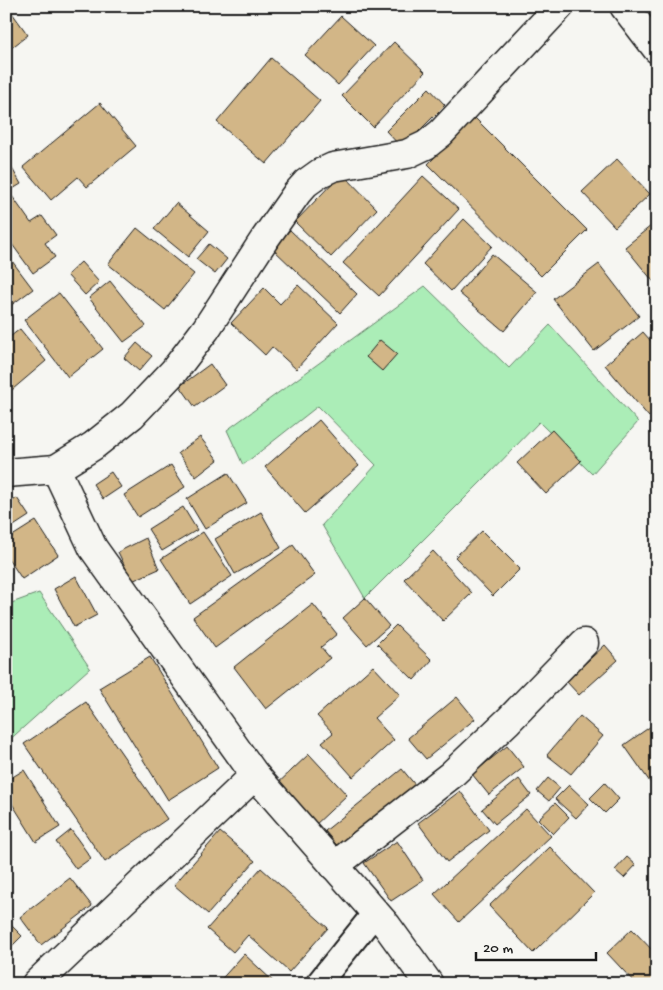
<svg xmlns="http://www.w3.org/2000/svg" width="663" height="990" viewBox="0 0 663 990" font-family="'Gochi Hand',sans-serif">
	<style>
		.green { fill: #abedb7; stroke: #64846a }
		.building { fill: #d2b687; stroke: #1c1c1c }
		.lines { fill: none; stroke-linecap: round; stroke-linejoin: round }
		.lane-casing { stroke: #1c1c1c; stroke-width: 28 }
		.street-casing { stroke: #1c1c1c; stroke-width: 31 }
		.lane { stroke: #f6f6f2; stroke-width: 24 }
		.street { stroke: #f6f6f2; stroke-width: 28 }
	</style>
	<rect width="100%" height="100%" fill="#f6f6f2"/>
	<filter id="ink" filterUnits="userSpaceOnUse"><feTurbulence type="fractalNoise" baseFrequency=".02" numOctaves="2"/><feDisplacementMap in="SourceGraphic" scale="10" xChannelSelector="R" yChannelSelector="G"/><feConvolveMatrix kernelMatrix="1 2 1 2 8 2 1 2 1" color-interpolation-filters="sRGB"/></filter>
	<g filter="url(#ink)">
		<g class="green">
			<path d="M425,286L509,368L550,325L638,422L592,474L539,422L488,475L365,598L322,525L376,465L318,406L243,465L227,430Z"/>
			<path d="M39,593L90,668L6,743V605Z"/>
		</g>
		<g class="building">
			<path d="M7,6L28,35L6,52V7Z"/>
			<path d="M341,16L374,46L338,85L305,55Z"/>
			<path d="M394,42L425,72L373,127L342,96Z"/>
			<path d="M271,58L320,101L266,164L217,122Z"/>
			<path d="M429,88L445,105L402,148L386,131Z"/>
			<path d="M100,103L136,146L87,187L78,177L51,200L23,167Z"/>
			<path d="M474,117L587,230L541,276L428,164Z"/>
			<path d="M617,159L650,194L615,227L582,192Z"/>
			<path d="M10,165L21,184L6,193V167Z"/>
			<path d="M342,173L377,209L331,257L295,222Z"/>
			<path d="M423,176L459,209L379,296L343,263Z"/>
			<path d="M12,196L31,223L42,216L56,235L45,243L55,257L33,273L6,236V200Z"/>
			<path d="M176,203L209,231L188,257L154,229Z"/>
			<path d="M464,219L492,246L451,291L423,264Z"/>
			<path d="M657,221V286L625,247Z"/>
			<path d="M137,228L194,274L165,310L108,264Z"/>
			<path d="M290,230L357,294L340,313L273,249Z"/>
			<path d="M209,244L227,259L215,274L196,259Z"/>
			<path d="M6,253L33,289L6,309Z"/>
			<path d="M492,254L537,292L504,331L459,293Z"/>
			<path d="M81,262L99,282L85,295L67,275Z"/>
			<path d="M599,264L639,316L594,351L553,299Z"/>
			<path d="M110,281L146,326L124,342L89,298Z"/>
			<path d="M298,285L338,323L296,369L272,347L265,355L231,323L264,288L280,304Z"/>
			<path d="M59,293L103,349L68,377L24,320Z"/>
			<path d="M20,329L46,361L6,395V340Z"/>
			<path d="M643,332L657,348V410L649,417L605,365Z"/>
			<path d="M380,340L397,354L382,371L366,357Z"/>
			<path d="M137,343L152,356L139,371L124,358Z"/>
			<path d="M210,364L225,385L195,407L180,386Z"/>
			<path d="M319,420L359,466L305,513L265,467Z"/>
			<path d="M552,430L581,461L546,494L517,463Z"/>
			<path d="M200,437L218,460L196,477L178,453Z"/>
			<path d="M171,465L185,487L138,517L124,495Z"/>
			<path d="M111,472L121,487L103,499L93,484Z"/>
			<path d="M228,473L247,503L205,529L187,499Z"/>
			<path d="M17,498L29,516L6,531V505Z"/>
			<path d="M183,507L197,530L162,551L148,529Z"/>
			<path d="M261,512L281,548L235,574L215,539Z"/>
			<path d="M36,521L58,555L22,579L6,555V540Z"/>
			<path d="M482,531L520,569L493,596L455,557Z"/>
			<path d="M203,532L232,576L190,604L161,559Z"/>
			<path d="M146,538L159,569L132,581L118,552Z"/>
			<path d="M293,545L315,575L215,648L193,617Z"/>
			<path d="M433,551L472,593L443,621L404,579Z"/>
			<path d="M76,576L97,615L74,627L54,589Z"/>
			<path d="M365,598L389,626L367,645L343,618Z"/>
			<path d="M313,604L337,634L321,647L330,658L266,709L234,667Z"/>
			<path d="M396,625L432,660L414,680L377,644Z"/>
			<path d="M605,645L618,660L579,695L566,681Z"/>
			<path d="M150,657L218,768L168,800L99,688Z"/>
			<path d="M373,666L400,695L374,718L394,740L353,777L322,742L333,733L317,716Z"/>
			<path d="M457,697L475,719L426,759L408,738Z"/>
			<path d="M86,702L167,819L105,862L24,744Z"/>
			<path d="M580,716L603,736L571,774L547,755Z"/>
			<path d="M657,722V792L624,745Z"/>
			<path d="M507,746L524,767L489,795L472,774Z"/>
			<path d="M309,754L347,795L313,827L274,787Z"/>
			<path d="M402,769L416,786L339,848L325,831Z"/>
			<path d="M24,770L60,827L36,842L6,794V781Z"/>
			<path d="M548,778L560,788L549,801L537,791Z"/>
			<path d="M519,779L531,795L495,824L482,809Z"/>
			<path d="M605,783L619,799L605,813L590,798Z"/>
			<path d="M569,785L589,804L576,818L555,799Z"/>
			<path d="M460,791L489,830L447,862L418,823Z"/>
			<path d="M555,803L569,817L553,834L538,819Z"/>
			<path d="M526,809L551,836L459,922L434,894Z"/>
			<path d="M71,830L91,858L76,869L56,842Z"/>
			<path d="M220,832L255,861L208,914L174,885Z"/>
			<path d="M397,841L423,880L391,901L364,863Z"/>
			<path d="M550,847L594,893L533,953L489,906Z"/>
			<path d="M627,857L636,865L624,878L615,870Z"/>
			<path d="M261,868L328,928L289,972L248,935L233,952L207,929Z"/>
			<path d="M70,878L92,906L41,945L20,917Z"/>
			<path d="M6,920L22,936L6,952Z"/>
			<path d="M632,929L657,955V980L653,984H636L607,953Z"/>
			<path d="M244,954L276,984H217Z"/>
			<path d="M181,976L189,984H174Z"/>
			<path d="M536,977L542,984H528Z"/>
		</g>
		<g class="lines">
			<defs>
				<path id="lane" d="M318,984L375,913"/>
				<g id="street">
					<path d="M624,6L657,49"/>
					<path d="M56,469L93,446L132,415L174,371L206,329L264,240L297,193L306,183L320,173L333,167L407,154L426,145L441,133L560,6"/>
					<path d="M6,473L56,469L93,548L255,775L387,926L429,984"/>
					<path d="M334,866L451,775L508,721L584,643"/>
					<path d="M36,984L255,775"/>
				</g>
			</defs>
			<use href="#lane" class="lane-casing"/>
			<use href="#street" class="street-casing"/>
			<use href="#lane" class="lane"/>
			<use href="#street" class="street"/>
		</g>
	</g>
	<rect width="663" height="990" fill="none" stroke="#f6f6f2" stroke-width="25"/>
	<rect x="12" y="12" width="638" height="965" fill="none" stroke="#1c1c1c" stroke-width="2" filter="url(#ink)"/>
	<path d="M476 952v8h120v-8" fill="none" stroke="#1c1c1c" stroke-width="2.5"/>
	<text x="483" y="952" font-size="15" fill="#1c1c1c" stroke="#f6f6f2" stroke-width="4" paint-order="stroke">20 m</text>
</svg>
